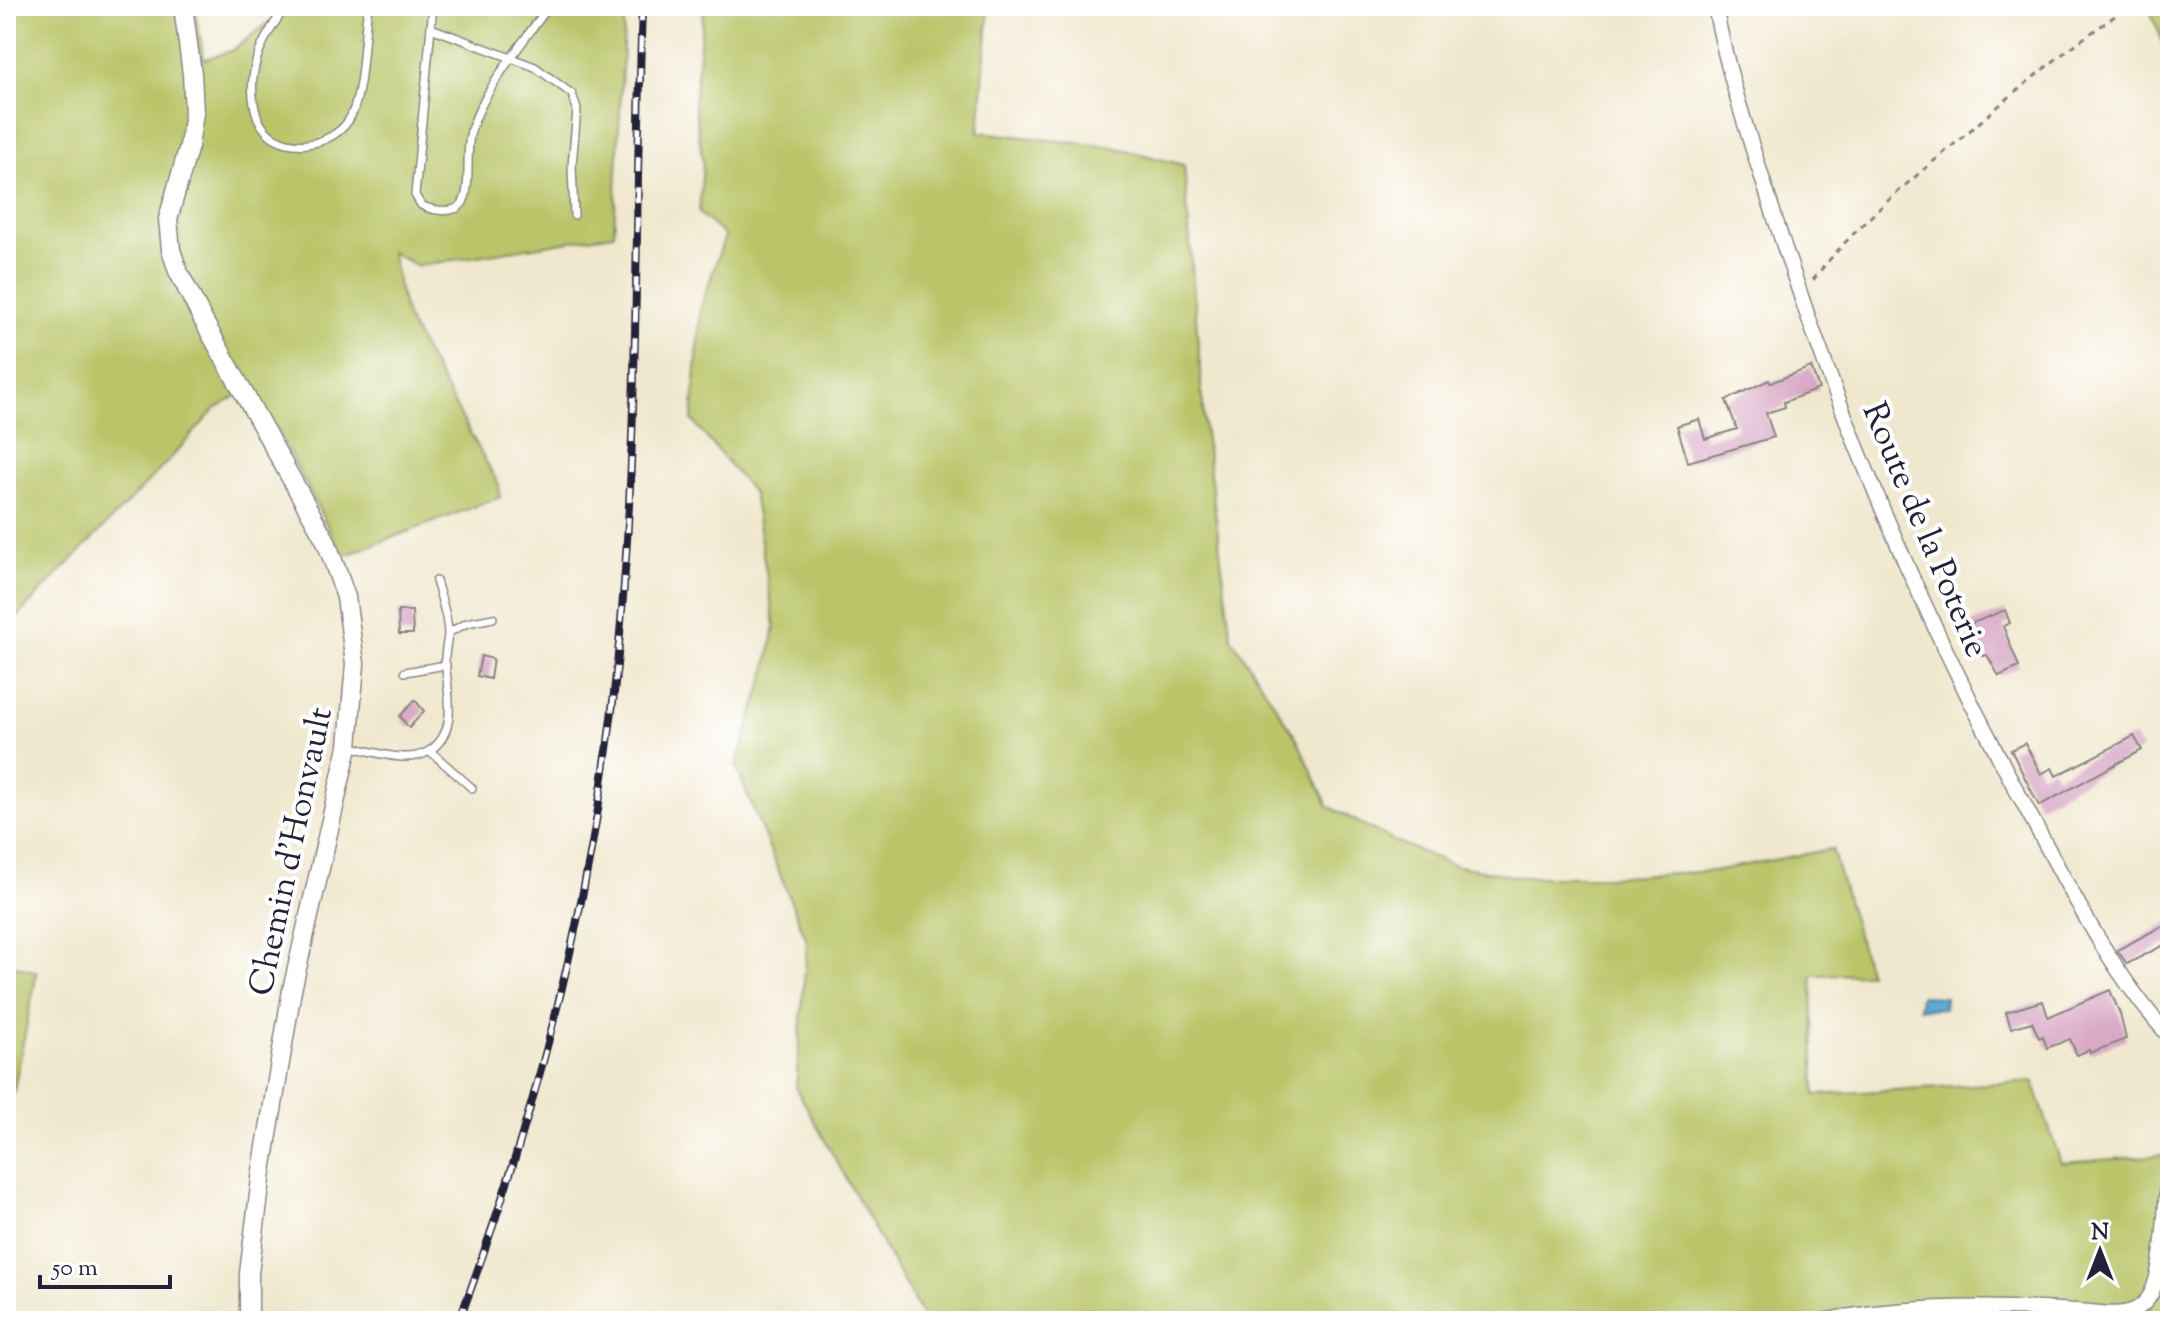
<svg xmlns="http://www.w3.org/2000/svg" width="2176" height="1327" viewBox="0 0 2176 1327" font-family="'Sorts Mill Goudy',serif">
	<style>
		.green { fill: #b9c567; stroke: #6e7451; stroke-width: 2 }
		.water { fill: #5cabd6; stroke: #3f6688; stroke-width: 2 }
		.building { fill: #d9a9c6 }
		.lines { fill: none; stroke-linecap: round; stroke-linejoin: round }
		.service-casing { stroke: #898584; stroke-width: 10 }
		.minor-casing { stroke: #898584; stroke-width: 17 }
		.tertiary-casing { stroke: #898584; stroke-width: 21 }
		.path { stroke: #898584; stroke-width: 3; stroke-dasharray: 6 6; stroke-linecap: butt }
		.service { stroke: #fff; stroke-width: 7 }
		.minor { stroke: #fff; stroke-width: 14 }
		.tertiary { stroke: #fff; stroke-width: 18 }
		.rail-casing { stroke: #22223b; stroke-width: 8 }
		.rail { stroke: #fff; stroke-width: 5; stroke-dasharray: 15; stroke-linecap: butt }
		.labels { text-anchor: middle; stroke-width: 8; stroke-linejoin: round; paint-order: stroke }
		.street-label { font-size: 34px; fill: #22223b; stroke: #fff }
	</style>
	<rect width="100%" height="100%" fill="#fff"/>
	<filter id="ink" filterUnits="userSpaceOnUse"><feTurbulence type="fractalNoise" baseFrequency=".0125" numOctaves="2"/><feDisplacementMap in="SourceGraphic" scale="16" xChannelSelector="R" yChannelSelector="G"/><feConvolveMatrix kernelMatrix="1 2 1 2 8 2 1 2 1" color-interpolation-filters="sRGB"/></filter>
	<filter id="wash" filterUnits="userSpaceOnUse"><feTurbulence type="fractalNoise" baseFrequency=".006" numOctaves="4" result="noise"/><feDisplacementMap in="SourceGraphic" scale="32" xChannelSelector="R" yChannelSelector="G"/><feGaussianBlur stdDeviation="1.8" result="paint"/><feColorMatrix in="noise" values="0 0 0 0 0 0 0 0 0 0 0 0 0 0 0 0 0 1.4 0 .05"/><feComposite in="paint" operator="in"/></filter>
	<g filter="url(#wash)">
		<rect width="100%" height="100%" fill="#f0e8ce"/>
		<g class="green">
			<path d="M6,6H194L204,59L231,51L272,20L281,6H625L614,234L417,266L391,252L406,317L499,485L500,497L343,556L278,431L250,388L215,409L171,458L6,628Z"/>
			<path d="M704,6H989L979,132L1113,147L1184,165L1205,433L1231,637L1297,739L1328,806L1392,840L1453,865L1521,877H1604L1713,871L1832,849L1869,974L1812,975L1815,1095L2033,1081L2061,1163L2164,1155L2170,1123V1321H925L796,1088L807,941L736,766L764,679L775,627L753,493L692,420L701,307L725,236L699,213L703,163L694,102Z"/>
			<path d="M2148,6H2170V58Z"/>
			<path d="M6,963L37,972L6,1130Z"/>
		</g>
		<path class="water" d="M1920,996L1945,997L1944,1009L1919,1008Z"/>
		<g id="blocks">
			<g class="building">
				<path d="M1811,367L1819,389L1784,402L1785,407L1766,413L1774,437L1688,462L1677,426L1699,419L1705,439L1737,429L1726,400L1769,380L1770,383Z"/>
				<path d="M2005,610L2010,623L2003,626L2019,667L1999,676L1987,655L1983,656L1970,624Z"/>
				<path d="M398,611H412L413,634H399Z"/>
				<path d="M481,656L493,659L490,679L477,676Z"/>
				<path d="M415,700L424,711L409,728L400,716Z"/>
				<path d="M2134,736L2142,750L2039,806L2011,750L2025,743L2041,774L2052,768L2056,776Z"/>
				<path d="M2170,922V942L2127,964L2117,950Z"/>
				<path d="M2110,990L2120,1014L2126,1039L2090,1053L2089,1050L2077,1055L2070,1039L2047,1048L2043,1036L2039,1038L2032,1022L2011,1028L2006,1012L2043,1001L2048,1017Z"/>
			</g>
		</g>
	</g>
	<g filter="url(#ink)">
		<use href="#blocks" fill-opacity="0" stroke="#898584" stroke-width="2"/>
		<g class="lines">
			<defs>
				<g id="service">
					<path d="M286,6C274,24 259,45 255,66C250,86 252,116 266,131C289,155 337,145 351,116C364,89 363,37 368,6"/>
					<path d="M433,6L415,195L421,205C432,211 454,214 462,204C472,190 465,150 471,131C483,90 524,41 549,6"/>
					<path d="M431,28L535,67L572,94L577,109L572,166L574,215"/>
					<path d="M448,633L467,623L493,618"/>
					<path d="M405,672L446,665"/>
					<path d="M351,747C373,751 408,765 429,751C461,731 446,687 445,659C445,651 447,643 448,635C448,617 441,598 436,581"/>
					<path d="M430,751L472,788"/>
				</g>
				<g id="minor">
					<path d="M1715,6C1728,77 1752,146 1774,215C1840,423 1927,627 2032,819C2073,895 2111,972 2170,1037"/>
					<path d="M1821,1321C1909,1304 2001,1305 2090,1312C2110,1314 2133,1318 2147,1300C2167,1275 2165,1186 2170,1150"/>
				</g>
				<path id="tertiary" d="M183,6L192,74L194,113L189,146L168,219L171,250L178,271L202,318L326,541L346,597L355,664L348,746L292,990L262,1171L249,1273V1321"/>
			</defs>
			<use href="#service" class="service-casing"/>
			<use href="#minor" class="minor-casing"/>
			<use href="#tertiary" class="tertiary-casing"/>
			<path class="path" d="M1813,280C1853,228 1907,183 1958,141C2013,93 2069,46 2130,6"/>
			<use href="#service" class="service"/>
			<use href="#minor" class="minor"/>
			<use href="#tertiary" class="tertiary"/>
			<defs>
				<path id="rail" d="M459,1321C533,1124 587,920 612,710C640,477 634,240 642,6"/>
			</defs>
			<use href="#rail" class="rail-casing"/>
			<use href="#rail" class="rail"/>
		</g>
	</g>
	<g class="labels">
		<g class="street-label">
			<text transform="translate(1927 529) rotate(67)" y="12">Route de la Poterie</text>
			<text transform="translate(289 851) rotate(-78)" y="12">Chemin d'Honvault</text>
		</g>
	</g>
	<rect width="2176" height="1327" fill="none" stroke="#fff" stroke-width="32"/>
	<g transform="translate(2100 1251)" stroke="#ffffff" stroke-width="6" paint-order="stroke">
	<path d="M0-6L14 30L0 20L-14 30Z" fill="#22223b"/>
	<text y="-12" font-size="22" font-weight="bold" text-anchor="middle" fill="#22223b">N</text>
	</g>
	<path d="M40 1275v12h130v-12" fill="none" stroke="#22223b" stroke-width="4"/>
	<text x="52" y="1275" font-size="24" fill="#22223b" stroke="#ffffff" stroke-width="6" paint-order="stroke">50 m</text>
</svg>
